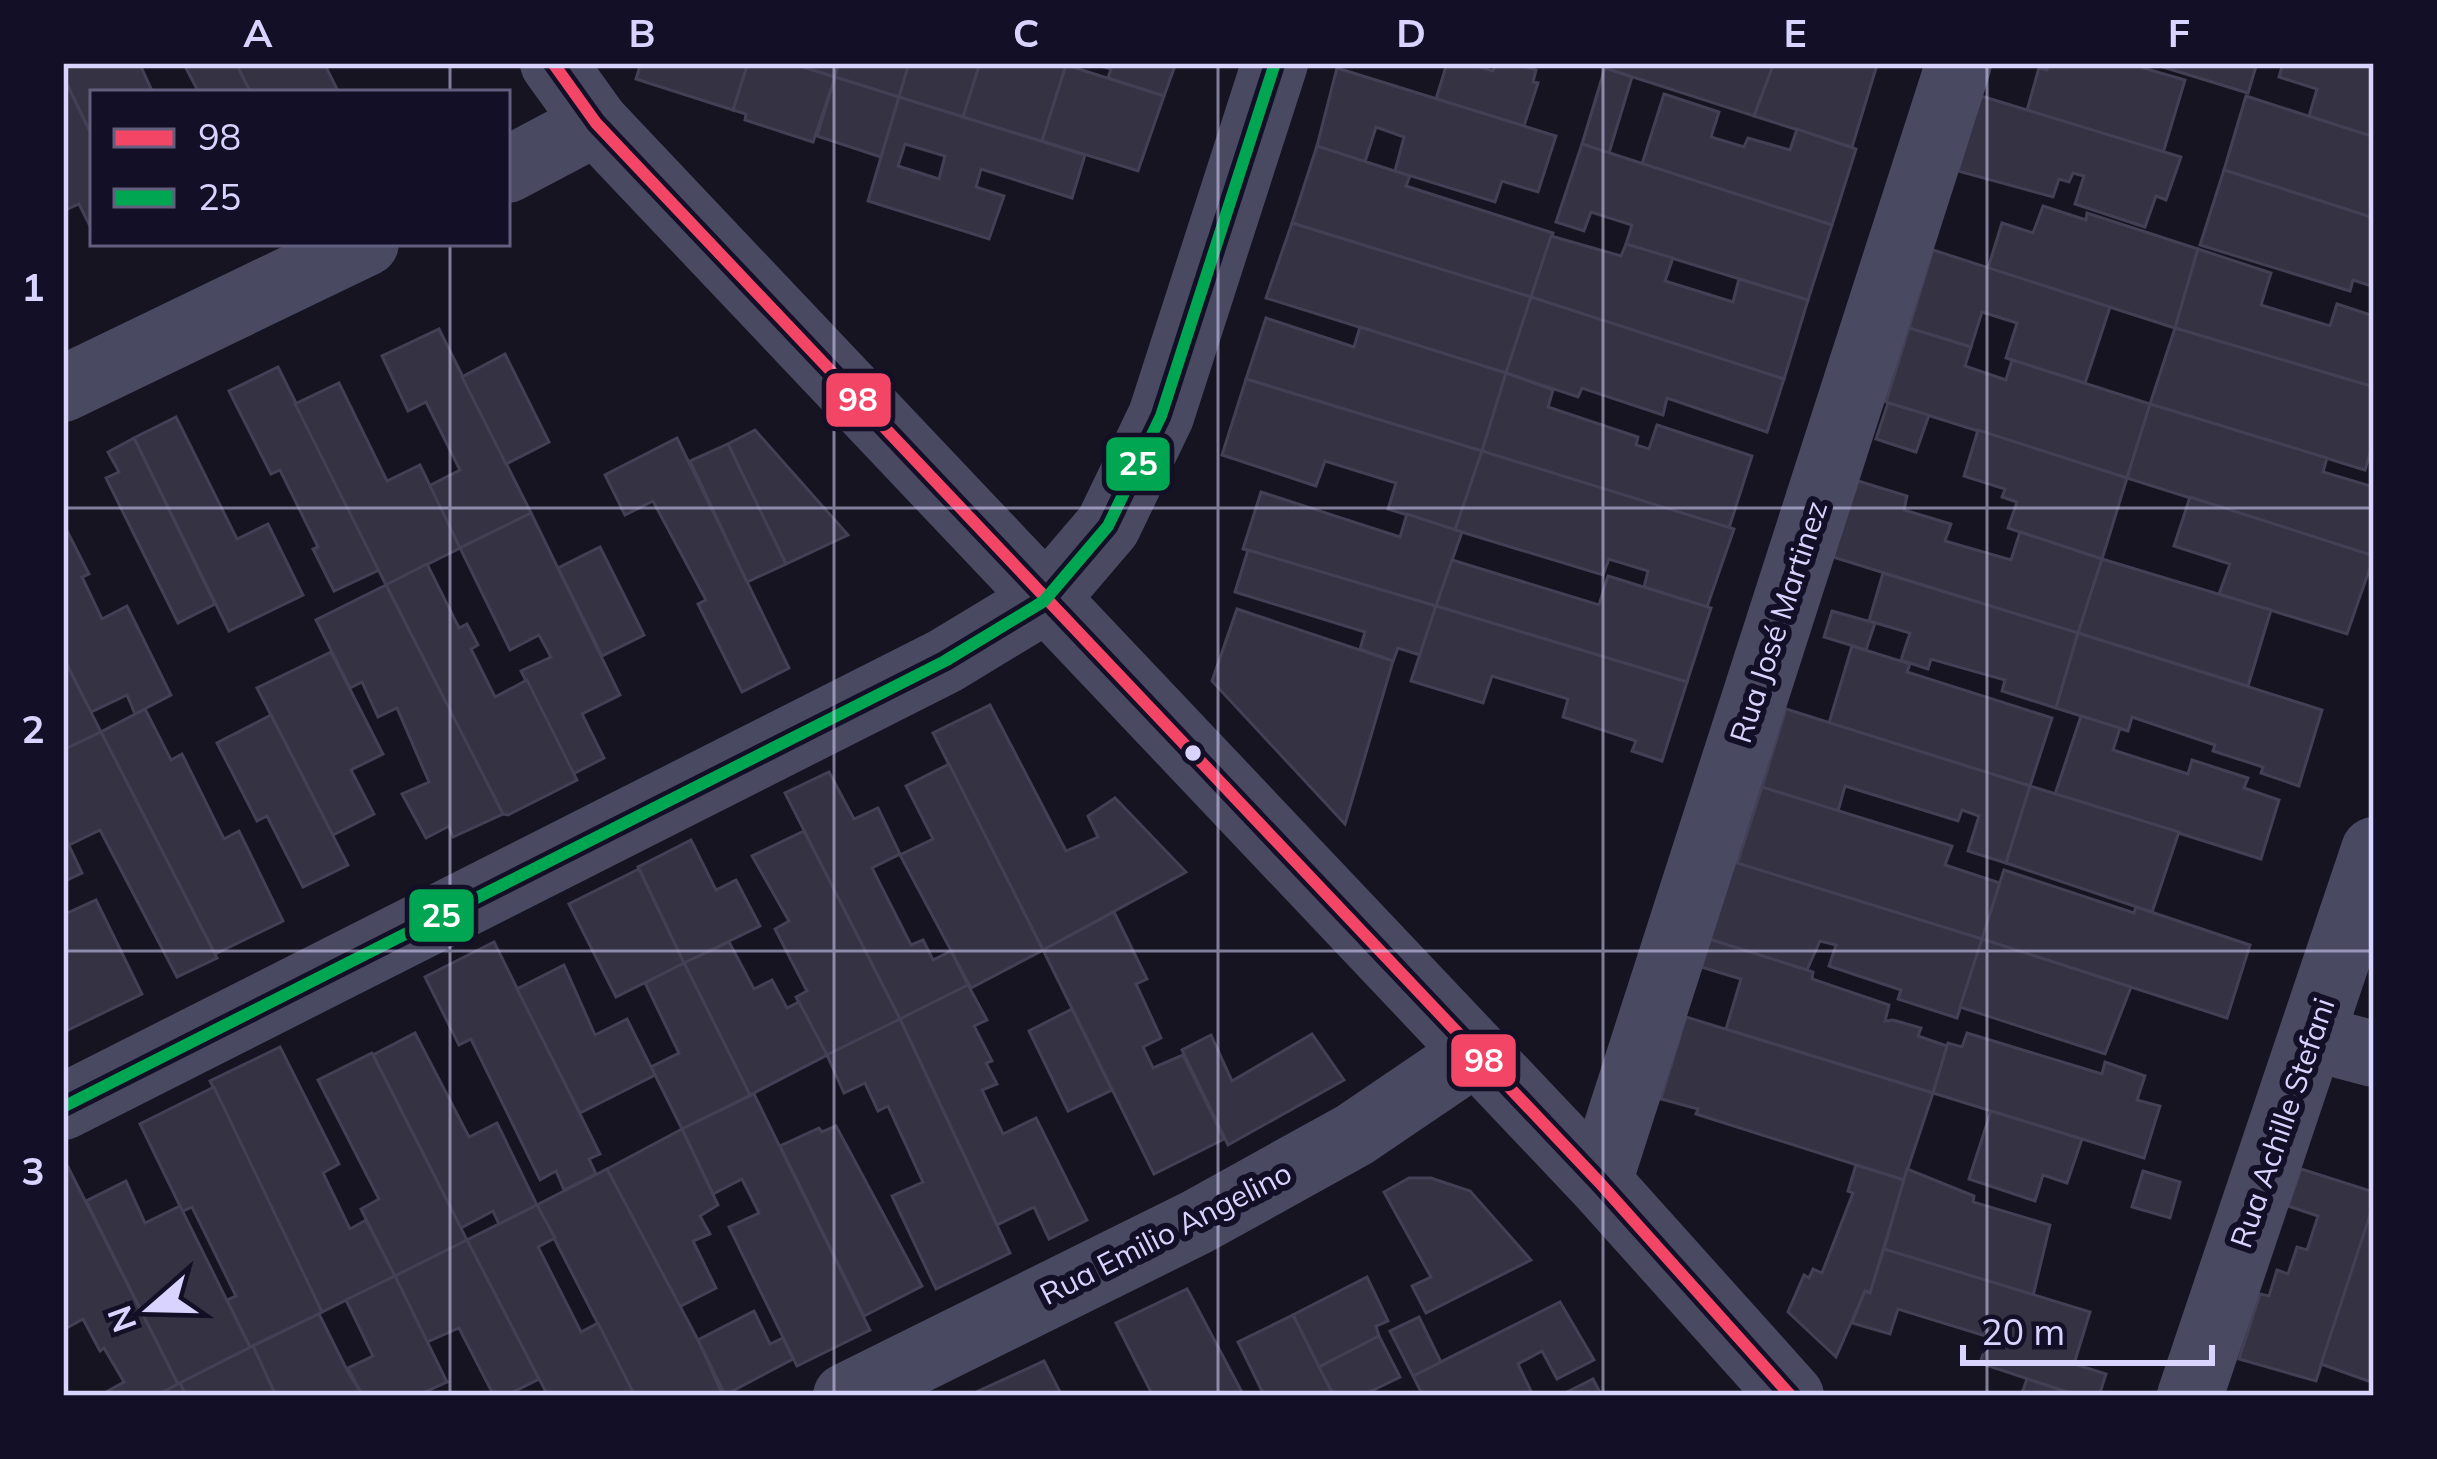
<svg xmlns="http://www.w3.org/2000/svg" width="2437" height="1459" viewBox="0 0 2437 1459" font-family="Mulish,sans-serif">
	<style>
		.building { fill: #343243; stroke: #433f54; stroke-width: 3; fill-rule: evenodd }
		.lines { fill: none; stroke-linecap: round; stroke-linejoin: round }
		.minor { stroke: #4a4962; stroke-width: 66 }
		.bus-1-casing { stroke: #130f26; stroke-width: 21 }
		.bus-2-casing { stroke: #130f26; stroke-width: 21 }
		.bus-1 { stroke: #f34667; stroke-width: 12 }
		.bus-2 { stroke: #00a651; stroke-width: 12 }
		.grid { fill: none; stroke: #d9d4ff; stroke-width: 3; stroke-opacity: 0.55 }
		.bus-dot { fill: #d9d4ff; stroke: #130f26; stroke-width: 4.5 }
		.labels { text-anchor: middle; stroke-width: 12; stroke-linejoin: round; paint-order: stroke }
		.street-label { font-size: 30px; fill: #d9d4ff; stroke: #130f26 }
		.line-badge { stroke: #130f26; stroke-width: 4.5 }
		.badge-label { font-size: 33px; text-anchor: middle; font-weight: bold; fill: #fff }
		.neatline { fill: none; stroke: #d9d4ff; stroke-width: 4.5 }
		.grid-label { font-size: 39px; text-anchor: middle; font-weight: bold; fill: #d9d4ff }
	</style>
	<rect width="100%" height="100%" fill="#161421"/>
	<g class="building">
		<path d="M63,63H149L141,67L153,93H93V138L63,76Z"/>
		<path d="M190,63H236L251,93H199L185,66Z"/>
		<path d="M236,63H324L339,93H251Z"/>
		<path d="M641,63H748L733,110L636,79Z"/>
		<path d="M748,63H791L835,77L813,142L745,120L746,114L733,110Z"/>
		<path d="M791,63H839L835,77Z"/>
		<path d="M839,63H909L899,97L835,77Z"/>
		<path d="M909,63H980L963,117L899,97Z"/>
		<path d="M980,63L1066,65L1042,141L963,117Z"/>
		<path d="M1091,63H1176L1164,96L1108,78L1111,69Z"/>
		<path d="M1447,63H1465L1493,71L1496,63H1510L1536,70L1533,82L1538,83L1524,126L1436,99Z"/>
		<path d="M1607,63H1774L1754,116L1605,68Z"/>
		<path d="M1774,63L1877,65L1852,147L1754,116Z"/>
		<path d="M2049,63H2144L2143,68L2185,80L2163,153L2027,110L2039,68L2047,70Z"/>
		<path d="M2150,63H2257L2248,93Z"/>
		<path d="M2283,63H2374V137L2309,116L2317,89L2279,77Z"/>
		<path d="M1066,65L1164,96L1138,171L1042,141Z"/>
		<path d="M1337,68L1556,136L1538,192L1502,181L1495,202L1395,171L1404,137L1376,127L1365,162L1317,146Z"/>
		<path d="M1605,68L1632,77L1609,153L1582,144Z"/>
		<path d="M63,76L93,138V232L79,204L63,211Z"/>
		<path d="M835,77L899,97L881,157L817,136Z"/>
		<path d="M1664,94L1719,112L1711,137L1744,147L1748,138L1790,150L1797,129L1856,149L1832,225L1642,164Z"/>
		<path d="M1981,96L2181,157L2166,200L2156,196L2145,227L2075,204L2084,176L2073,173L2069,182L2059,179L2053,197L1958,171Z"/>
		<path d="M2246,96L2374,137V218L2224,170Z"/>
		<path d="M899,97L1085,155L1072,198L981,169L976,187L1004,196L989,239L868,201ZM905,144L945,156L939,179L898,166Z"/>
		<path d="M1582,144L1832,225L1808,300L1626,244L1632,225L1591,212L1584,231L1556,222Z"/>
		<path d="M1317,146L1410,176L1406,186L1553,233L1531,297L1292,223Z"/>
		<path d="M2224,170L2374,218V287L2353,280L2350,291L2200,245Z"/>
		<path d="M2043,206L2086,220L2087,213L2198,249L2175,328L1988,268L2002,223L2033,233Z"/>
		<path d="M1292,223L1531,297L1506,373L1266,298Z"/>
		<path d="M1551,236L1621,256L1626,244L1673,258L1665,281L1733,302L1739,279L1808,300L1784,379L1531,297Z"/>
		<path d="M2198,249L2271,273L2261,305L2330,326L2337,304L2374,316V387L2175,328Z"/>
		<path d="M1933,250L2110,307L2085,383L2006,358L2017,323L1982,312L1971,347L1909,328Z"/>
		<path d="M1531,297L1784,379L1767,432L1667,398L1663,415L1582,388L1578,397L1506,373Z"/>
		<path d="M1266,318L1354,347L1360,327L1506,373L1482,451L1246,379Z"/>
		<path d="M1909,328L1971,347L1965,366L2006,380L2012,360L2150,404L2127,478L1886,402Z"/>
		<path d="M2175,328L2374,387V440L2365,470L2150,404Z"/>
		<path d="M439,329L531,513L460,548L429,486L460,470L426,402L408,411L382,356Z"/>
		<path d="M505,354L549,442L506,464L462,377Z"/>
		<path d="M278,367L379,570L334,591L313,549L318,547L280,470L271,474L229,391Z"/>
		<path d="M1506,373L1553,390L1548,407L1638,437L1636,445L1649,449L1657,425L1752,456L1729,528L1482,451Z"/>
		<path d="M1246,379L1482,451L1455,530L1388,509L1396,483L1325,461L1316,486L1222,455Z"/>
		<path d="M339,383L387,481L420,465L460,548L386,585L295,404Z"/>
		<path d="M1888,403L1929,415L1916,452L1876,439Z"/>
		<path d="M2150,404L2327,458L2323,472L2374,487L2371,555L2127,478Z"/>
		<path d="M176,417L237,539L268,524L303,595L229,631L134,438Z"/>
		<path d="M755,430L848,535L786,564L728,444Z"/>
		<path d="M1978,430L2127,478L2102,559L2008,528L2017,502L2002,497L2005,489L1964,476Z"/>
		<path d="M134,438L215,604L178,623L106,478L119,472L108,452Z"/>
		<path d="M677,438L789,668L742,692L698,604L706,600L653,501L625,515L605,475Z"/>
		<path d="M728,444L786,564L747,582L690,461Z"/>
		<path d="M1482,451L1734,529L1707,607L1644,587L1648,571L1609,559L1603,575L1455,530Z"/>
		<path d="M1858,481L1907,496L1904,510L1951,524L1945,541L2011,560L2020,532L2102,559L2078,633L1833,557Z"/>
		<path d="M1261,492L1400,537L1407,514L1462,532L1436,606L1243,549Z"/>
		<path d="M2190,497L2374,556L2347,634L2219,594L2230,564L2174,546Z"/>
		<path d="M531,513L620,695L582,714L604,758L573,774L521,671L551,657L539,635L510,650L460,548Z"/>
		<path d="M63,523L89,574L82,577L102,619L127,606L171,695L135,714L127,695L91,712L63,657Z"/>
		<path d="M600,547L644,635L602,656L558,568Z"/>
		<path d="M1248,550L1436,606L1420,655L1398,648L1393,661L1360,649L1365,632L1235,592Z"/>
		<path d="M2102,559L2271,610L2248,686L2078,633Z"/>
		<path d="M1452,560L1599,605L1608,576L1711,608L1687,682L1436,606Z"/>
		<path d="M427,564L459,628L467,624L478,645L471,649L495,697L527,680L577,780L508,815L503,814L386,585Z"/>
		<path d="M1883,573L2078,633L2056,708L2002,691L2005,680L1931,659L1928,669L1901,660L1910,633L1869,621Z"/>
		<path d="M386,585L503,814L453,837L449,826L426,838L402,794L429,782L397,708L378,717L362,682L350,688L316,620Z"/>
		<path d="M1436,606L1687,682L1662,761L1632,751L1636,741L1563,717L1568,699L1492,676L1483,703L1411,681Z"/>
		<path d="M1237,609L1393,661L1345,824L1212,681Z"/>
		<path d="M1832,611L1875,623L1866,650L1824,637Z"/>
		<path d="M2078,633L2322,710L2299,786L2261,773L2263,767L2213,751L2215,745L2132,717L2128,731L2056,708Z"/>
		<path d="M1852,646L1910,664L1907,672L2052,718L2030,786L1829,723Z"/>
		<path d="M331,652L383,754L351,770L374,814L333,835L257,688Z"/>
		<path d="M63,657L101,732L63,750Z"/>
		<path d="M990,705L1066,851L1098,837L1088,816L1115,798L1186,872L1043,950L933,733Z"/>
		<path d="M145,709L171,760L182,754L224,839L239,831L283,921L215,954L101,732Z"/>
		<path d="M1786,709L2030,786L2006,863L1968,851L1979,816L1962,810L1958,821L1845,786L1838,811L1762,787Z"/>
		<path d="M271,715L348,865L303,887L267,816L257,821L217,743Z"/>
		<path d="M2081,716L2120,728L2113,750L2188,774L2192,760L2248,778L2244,788L2279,800L2261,859L2055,794Z"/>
		<path d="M101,732L217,958L177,977L100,830L69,845L63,833V750Z"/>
		<path d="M949,764L1043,950L971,988L900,855L933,839L906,786Z"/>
		<path d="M829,772L854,819L878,808L900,854L872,868L911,945L923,940L933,960L951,951L968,985L900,1019L785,793Z"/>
		<path d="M2030,786L2179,832L2152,912L2006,863Z"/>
		<path d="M1762,787L1952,846L1945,865L2000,883L1982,939L1737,864Z"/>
		<path d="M804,831L900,1019L827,1055L796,997L807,991L775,929L789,921L752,856Z"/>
		<path d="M63,833L82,873L63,882Z"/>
		<path d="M691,840L716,890L736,880L760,926L684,963L638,867Z"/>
		<path d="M1734,862L1982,939L1957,1018L1898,999L1901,990L1829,966L1836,945L1820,941L1807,970L1709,939Z"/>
		<path d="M639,869L684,963L616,997L569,904Z"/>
		<path d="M2004,870L2134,913L2136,907L2250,945L2227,1018L1982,939Z"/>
		<path d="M96,900L142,994L68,1030L63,1020V910L65,914Z"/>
		<path d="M1114,912L1147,979L1136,984L1161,1038L1143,1047L1153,1068L1183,1055L1224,1139L1154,1174L1043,950Z"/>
		<path d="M1709,939L1813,972L1812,979L1889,1005L1885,1021L1893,1020L1921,1028L1918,1036L1947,1046L1933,1093L1726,1029L1741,979L1701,967Z"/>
		<path d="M1982,939L2131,987L2105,1054L1960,1007Z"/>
		<path d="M494,942L600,1154L589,1159L596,1174L564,1190L556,1171L540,1180L471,1039L459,1045L425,977Z"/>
		<path d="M729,942L754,989L772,980L787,1008L799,1002L827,1055L750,1095L684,963Z"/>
		<path d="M684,963L750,1095L682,1129L651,1067L679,1053L645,983Z"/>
		<path d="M564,965L595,1035L627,1019L655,1075L580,1113L517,989Z"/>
		<path d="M968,985L987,1020L974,1026L992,1061L986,1063L997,1084L982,1090L1003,1134L1036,1118L1087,1220L1049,1239L1034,1207L997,1225L900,1019Z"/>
		<path d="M1072,1009L1112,1090L1068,1111L1029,1031Z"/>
		<path d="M1686,1017L1933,1093L1904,1180L1696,1114L1698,1109L1661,1099Z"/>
		<path d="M900,1019L1010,1253L936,1289L892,1196L923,1182L888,1106L878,1111L865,1083L844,1093L827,1055Z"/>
		<path d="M415,1033L469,1137L497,1123L537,1205L499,1224L493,1211L461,1228L373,1055Z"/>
		<path d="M1967,1033L2102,1074L2105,1062L2145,1076L2137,1100L2160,1106L2144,1158L1933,1093L1948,1043L1962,1047Z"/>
		<path d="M1312,1034L1344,1080L1228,1145L1182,1050L1211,1035L1232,1081Z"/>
		<path d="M280,1047L339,1164L323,1173L350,1229L366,1220L395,1276L322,1312L210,1081Z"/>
		<path d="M372,1053L467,1240L395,1276L361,1209L379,1199L318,1080Z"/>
		<path d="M214,1087L322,1312L250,1347L227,1300L236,1296L192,1207L183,1211L180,1206L140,1124Z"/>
		<path d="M754,1094L870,1330L797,1366L729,1227L759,1213L742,1179L713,1194L682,1129Z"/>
		<path d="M1991,1111L2082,1139L2067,1183L2043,1175L2035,1201L1969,1179Z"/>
		<path d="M836,1126L922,1286L864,1316L780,1146L819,1128L822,1132Z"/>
		<path d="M682,1129L718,1205L700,1216L710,1234L693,1241L716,1288L679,1307L607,1169Z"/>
		<path d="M1856,1165L1904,1180L1870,1293L1865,1291L1836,1357L1788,1312L1804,1275L1809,1278L1813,1269L1822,1273L1853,1193L1848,1191Z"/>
		<path d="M68,1167L178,1384L155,1396H99L124,1382L104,1348L100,1351L83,1319L63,1330V1173Z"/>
		<path d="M607,1169L698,1340L723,1396H635L537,1205Z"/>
		<path d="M1907,1169L1974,1196L1973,1202L2050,1225L2033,1296L1884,1249Z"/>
		<path d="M2301,1169L2374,1192V1203L2316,1381L2239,1359L2260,1294L2269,1296L2277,1270L2288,1274L2297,1247L2307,1250L2318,1216L2288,1206Z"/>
		<path d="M2143,1171L2180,1182L2170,1218L2132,1207Z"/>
		<path d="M1409,1178H1431L1470,1191L1531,1260L1426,1313L1412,1286L1431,1277L1384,1192Z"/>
		<path d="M126,1181L145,1223L180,1206L250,1347L178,1384L86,1201Z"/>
		<path d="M2374,1203V1383L2321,1364Z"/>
		<path d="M537,1205L555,1238L538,1247L581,1332L598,1323L635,1396H548L467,1240Z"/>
		<path d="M467,1240L539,1379L505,1396H494L459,1328L427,1342L395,1276Z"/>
		<path d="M1884,1249L2090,1312L2074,1364L2106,1374L2099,1396H2079L1980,1363L1989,1337L1898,1309L1890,1334L1852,1323L1865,1291L1870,1293Z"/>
		<path d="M395,1276L447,1382L423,1393L425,1396H363L348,1368L373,1356L346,1300Z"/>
		<path d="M1367,1277L1388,1321L1376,1326L1379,1336L1319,1367L1293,1315Z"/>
		<path d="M1187,1289L1191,1296L1244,1396H1153L1116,1323Z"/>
		<path d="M1560,1302L1594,1360L1557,1379L1542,1351L1518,1364L1531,1391L1521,1396H1423L1413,1376Z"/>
		<path d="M754,1311L770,1344L783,1338L793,1359L725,1395L698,1340Z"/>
		<path d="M319,1314L349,1374L363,1396H276L253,1346Z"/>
		<path d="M1293,1315L1319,1367L1334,1396H1258L1263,1393L1238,1342Z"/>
		<path d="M1419,1317L1441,1362L1413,1376L1390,1331Z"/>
		<path d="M1379,1336L1400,1377L1361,1396H1334L1319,1367Z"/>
		<path d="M253,1346L276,1396H186L180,1383Z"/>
		<path d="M1044,1361L1062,1396H975L974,1393Z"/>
		<path d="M1593,1379L1602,1396H1559Z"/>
		<path d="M2027,1379L2079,1396H2021Z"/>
		<path d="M180,1383L186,1396H155L178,1384Z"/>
	</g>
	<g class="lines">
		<g class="minor">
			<path d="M553,63L596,123L1599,1182L1791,1396"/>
			<path d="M507,170L596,123"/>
			<path d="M63,389L366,243"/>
			<path d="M2313,1038L2374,1054"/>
			<path d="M63,1107L945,661L1044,601L1108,526L1161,416L1275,63"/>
			<path d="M1599,1182L1959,63"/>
			<path d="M846,1396L1197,1222L1354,1135L1475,1053"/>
			<path d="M2190,1396L2374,850"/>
		</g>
		<defs>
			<path id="bus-1" d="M553,63L596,123L1599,1182L1791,1396"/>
			<path id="bus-2" d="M63,1107L945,661L1044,601L1108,526L1161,416L1275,63"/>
		</defs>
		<use href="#bus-1" class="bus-1-casing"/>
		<use href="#bus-2" class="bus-2-casing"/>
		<use href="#bus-1" class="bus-1"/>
		<use href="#bus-2" class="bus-2"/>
	</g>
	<path class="grid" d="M450,63V93M834,63V1396M1218,63V1396M1603,63V1396M1987,63V1396M450,243V1396M63,508H2374M63,951H2374"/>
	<circle class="bus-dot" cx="1193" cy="753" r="10"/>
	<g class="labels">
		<g class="street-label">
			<text transform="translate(1779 622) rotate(-72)" y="10">Rua José Martinez</text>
			<text transform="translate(2283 1123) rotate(-71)" y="10">Rua Achille Stefani</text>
			<text transform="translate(1166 1234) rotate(-27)" y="10">Rua Emilio Angelino</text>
		</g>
	</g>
	<g class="line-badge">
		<rect x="824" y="371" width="69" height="58" rx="12" fill="#f34667"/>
		<rect x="1104" y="435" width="68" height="58" rx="12" fill="#00a651"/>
		<rect x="407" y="887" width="69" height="57" rx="12" fill="#00a651"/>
		<rect x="1449" y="1032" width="69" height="57" rx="12" fill="#f34667"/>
	</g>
	<g class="badge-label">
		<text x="858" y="411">98</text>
		<text x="1138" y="475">25</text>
		<text x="441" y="927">25</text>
		<text x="1484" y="1072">98</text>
	</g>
	<rect width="2437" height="1459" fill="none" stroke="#130f26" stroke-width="132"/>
	<rect x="90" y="90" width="420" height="156" fill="#130f26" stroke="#625e7d" stroke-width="3"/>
	<rect x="114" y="129" width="60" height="18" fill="#f34667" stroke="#625e7d" stroke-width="3"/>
	<text x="198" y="150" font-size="36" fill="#d9d4ff">98</text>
	<rect x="114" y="189" width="60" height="18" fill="#00a651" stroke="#625e7d" stroke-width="3"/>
	<text x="198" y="210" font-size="36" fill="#d9d4ff">25</text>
	<g transform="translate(150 1309) rotate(250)" stroke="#130f26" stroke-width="9" paint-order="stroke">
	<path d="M0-9L21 45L0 30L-21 45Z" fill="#d9d4ff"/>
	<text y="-18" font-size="33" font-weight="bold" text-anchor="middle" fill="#d9d4ff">N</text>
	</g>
	<path d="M1963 1345v18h249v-18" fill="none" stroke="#d9d4ff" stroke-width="6"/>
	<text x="1981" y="1345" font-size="36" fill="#d9d4ff" stroke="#130f26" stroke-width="9" paint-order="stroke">20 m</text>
	<rect x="66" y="66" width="2305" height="1327" class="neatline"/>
	<g class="grid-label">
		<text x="258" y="47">A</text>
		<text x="642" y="47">B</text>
		<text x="1026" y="47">C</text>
		<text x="1411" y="47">D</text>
		<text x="1795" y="47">E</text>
		<text x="2179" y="47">F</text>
		<text x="33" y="301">1</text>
		<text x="33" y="743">2</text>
		<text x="33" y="1185">3</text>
	</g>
</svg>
